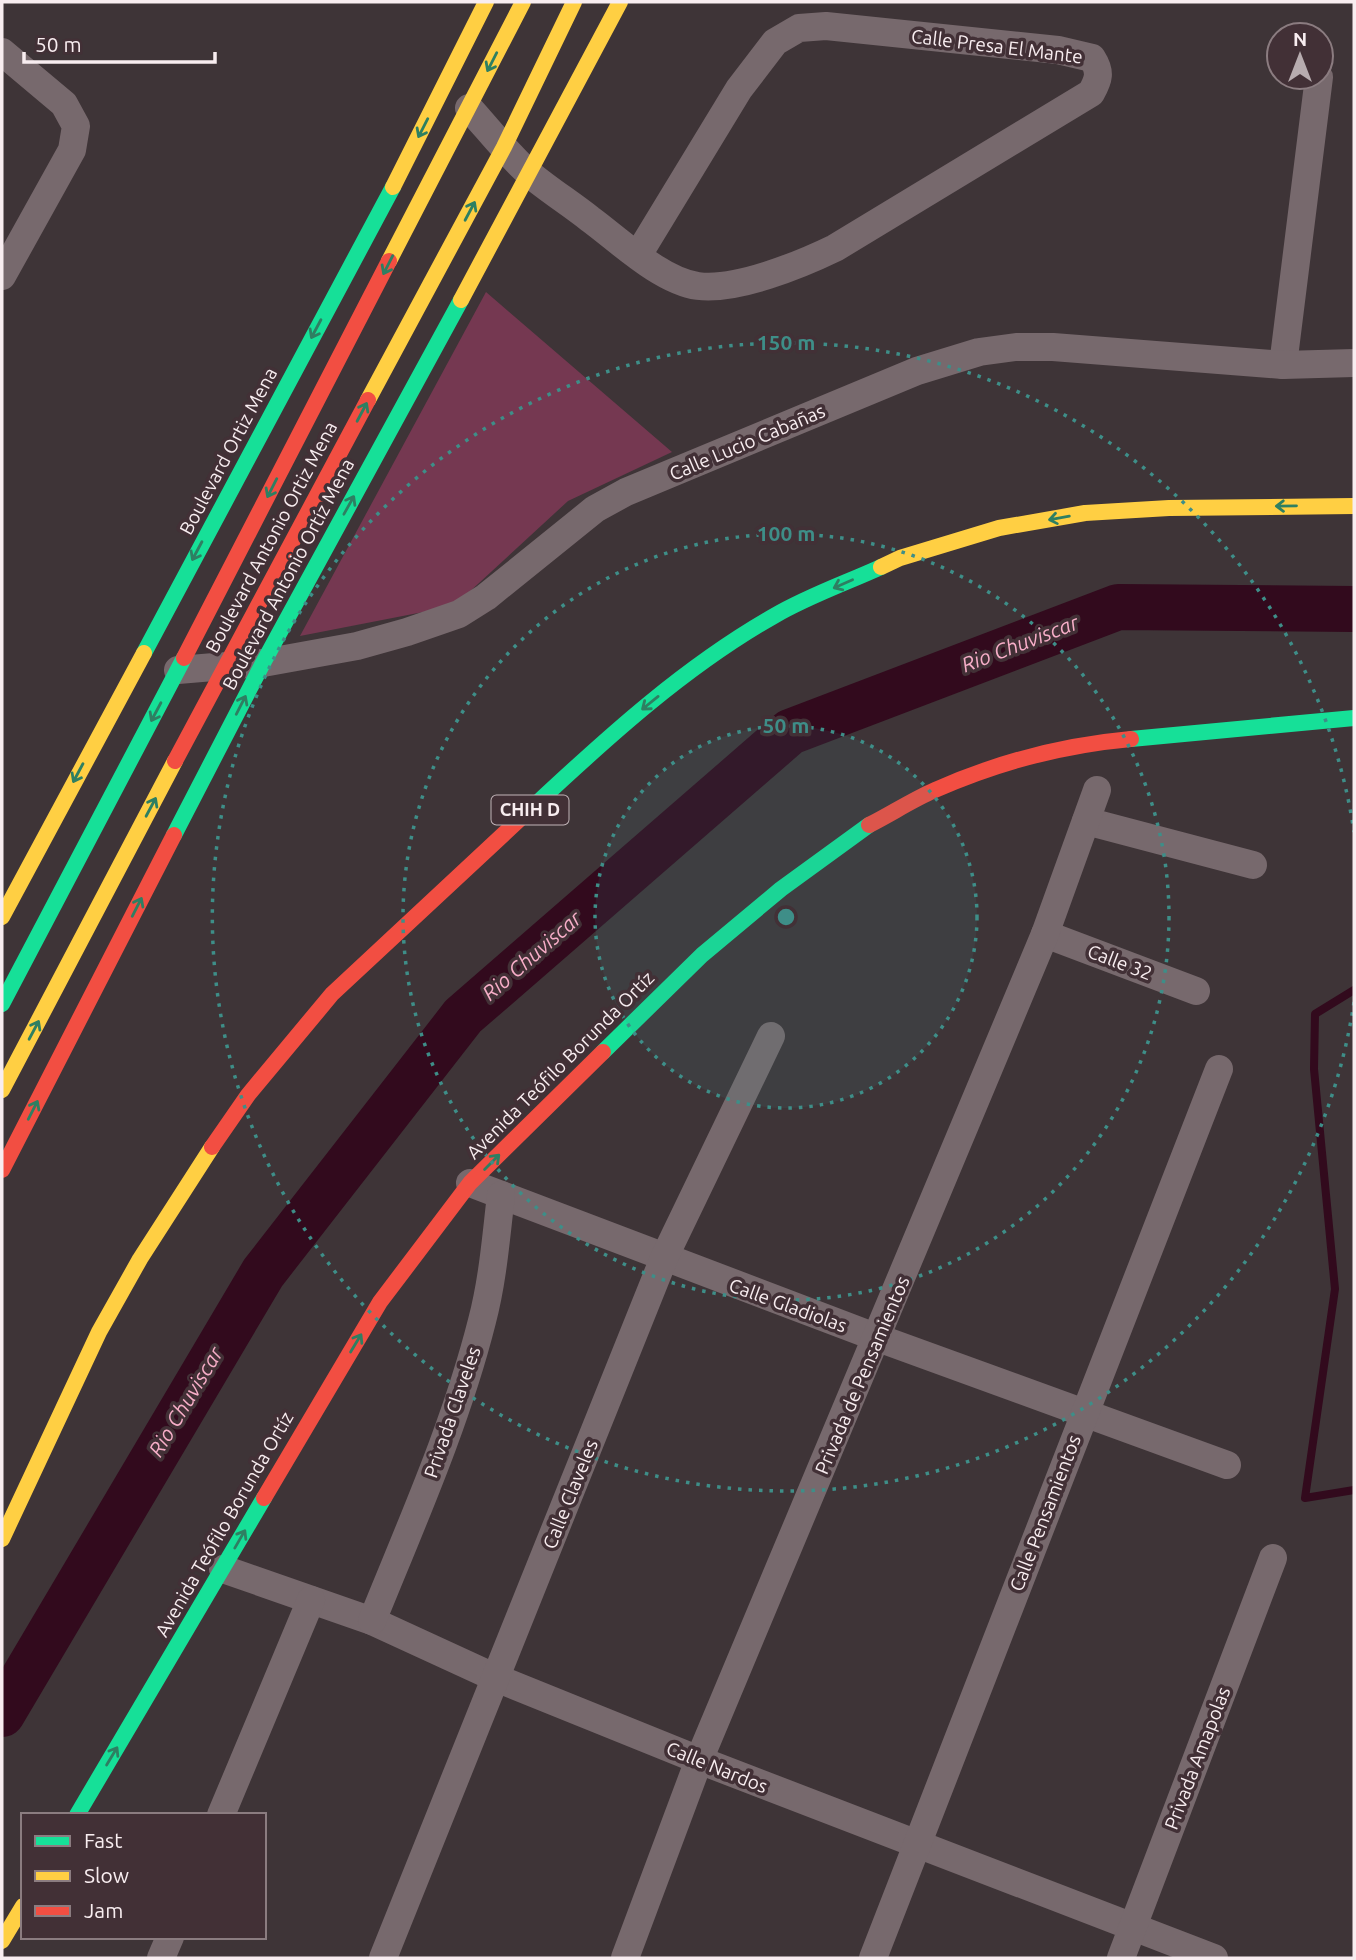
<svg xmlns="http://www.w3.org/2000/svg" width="1356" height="1960" viewBox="0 0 1356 1960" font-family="Ubuntu,sans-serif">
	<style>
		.green { fill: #753851 }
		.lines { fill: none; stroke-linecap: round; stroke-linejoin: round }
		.stream { stroke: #320a1d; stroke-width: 8 }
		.river { stroke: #320a1d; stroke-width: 46 }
		.street { stroke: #77696d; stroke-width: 28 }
		.fast { stroke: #16e098; stroke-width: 16 }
		.slow { stroke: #ffcf43; stroke-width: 16 }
		.jam { stroke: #f24e42; stroke-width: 16 }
		.oneway { stroke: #2e7f62 }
		.ring { fill: none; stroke: #3e8e88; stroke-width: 3.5; stroke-dasharray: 3.5 7 }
		.labels { text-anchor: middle; stroke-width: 7; stroke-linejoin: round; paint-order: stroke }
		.shield { fill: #423036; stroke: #c1b4b8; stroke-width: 2 }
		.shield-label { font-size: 18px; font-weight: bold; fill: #f8edf0 }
		.street-label { font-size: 19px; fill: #f8edf0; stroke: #423036 }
		.water-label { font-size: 21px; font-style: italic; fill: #f7aec8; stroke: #423036 }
		.centre { fill: #3e8e88; stroke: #423036; stroke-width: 3.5 }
		.ring-label { font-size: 21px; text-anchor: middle; font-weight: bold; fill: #3e8e88; stroke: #423036; stroke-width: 7; stroke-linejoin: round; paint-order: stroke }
	</style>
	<rect width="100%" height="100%" fill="#3e3437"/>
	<path class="green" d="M486,292L672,452L568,501L454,606L300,636Z"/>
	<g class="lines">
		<path class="stream" d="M1354,990L1315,1014L1314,1069L1335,1289L1305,1498L1354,1490"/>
		<path class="river" d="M2,1714L263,1273L463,1016L790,732L1118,607L1354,609"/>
		<g class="street">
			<path d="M2,52L64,104L76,126L72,150L2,276"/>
			<path d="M469,108C489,130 508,155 531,175C549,190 571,204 590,219C620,241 661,281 698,286C736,291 800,265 835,248L1091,93C1099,79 1101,72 1092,58L1058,50L826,26L799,28L775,42L739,89L638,255"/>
			<path d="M1283,365L1319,77"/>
			<path d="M178,670L263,663L357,646L407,632L459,614L486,597L595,509L626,492L917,371L979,352L1016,347H1053L1283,365L1354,363"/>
			<path d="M1086,821L1253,865"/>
			<path d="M1045,934L1196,991"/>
			<path d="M470,1183L878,1338L1227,1465"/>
			<path d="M223,1569L372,1621L496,1678L699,1760L1214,1958"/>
			<path d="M372,1621C412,1522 456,1424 482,1321C493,1279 496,1237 501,1195"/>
			<path d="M221,1815L311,1600"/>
			<path d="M161,1958L170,1937"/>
			<path d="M383,1958L664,1258L771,1036"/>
			<path d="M625,1958L699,1760L1045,934L1097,790"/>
			<path d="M873,1958L1219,1069"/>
			<path d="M1121,1958L1273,1558"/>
		</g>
		<g class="fast">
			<path d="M144,653L393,187"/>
			<path d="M1131,739L1354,718"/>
			<path d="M536,804C610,735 686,666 774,616C808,596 846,583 881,567"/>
			<path d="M174,835L263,663L461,300"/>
			<path d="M2,1004L184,658"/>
			<path d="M603,1052L702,955L781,889L869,825"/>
			<path d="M77,1815L264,1498"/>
		</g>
		<g class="slow">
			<path d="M393,187L486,2"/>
			<path d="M389,261L523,2"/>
			<path d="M461,300L620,2"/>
			<path d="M368,400L504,147L574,2"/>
			<path d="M881,567L900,558L999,528L1085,513L1169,508L1354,506"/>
			<path d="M2,917L144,653"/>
			<path d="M2,1090L175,761"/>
			<path d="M2,1539L99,1332L140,1259L212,1147"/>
			<path d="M2,1941L23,1906"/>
		</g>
		<g class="jam">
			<path d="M184,658L389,261"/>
			<path d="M175,761L368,400"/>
			<path d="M869,825C891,814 912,800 935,790C996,763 1064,745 1131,739"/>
			<path d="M212,1147L248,1095L332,994L536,804"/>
			<path d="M2,1170L174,835"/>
			<path d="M264,1498L380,1302L470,1183L603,1052"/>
		</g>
	</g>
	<defs><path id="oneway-shaft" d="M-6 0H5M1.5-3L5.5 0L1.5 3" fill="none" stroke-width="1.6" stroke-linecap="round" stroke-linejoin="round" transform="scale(1.75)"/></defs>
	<g class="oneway">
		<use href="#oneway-shaft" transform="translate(492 62) rotate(117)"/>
		<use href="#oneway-shaft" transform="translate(423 128) rotate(117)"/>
		<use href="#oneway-shaft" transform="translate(470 211) rotate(-62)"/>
		<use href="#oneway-shaft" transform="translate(388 265) rotate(117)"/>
		<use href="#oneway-shaft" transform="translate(316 329) rotate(118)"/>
		<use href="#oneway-shaft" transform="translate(362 412) rotate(-62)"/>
		<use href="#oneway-shaft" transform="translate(272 488) rotate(117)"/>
		<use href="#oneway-shaft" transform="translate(349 505) rotate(-61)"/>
		<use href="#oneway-shaft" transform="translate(1286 506) rotate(179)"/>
		<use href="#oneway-shaft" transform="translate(1059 518) rotate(170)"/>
		<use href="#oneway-shaft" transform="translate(197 551) rotate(118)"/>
		<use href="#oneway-shaft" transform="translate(843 584) rotate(156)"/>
		<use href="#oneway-shaft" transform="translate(650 703) rotate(141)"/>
		<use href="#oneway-shaft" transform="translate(241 705) rotate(-63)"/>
		<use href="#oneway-shaft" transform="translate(156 712) rotate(118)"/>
		<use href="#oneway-shaft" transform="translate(78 773) rotate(118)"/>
		<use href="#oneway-shaft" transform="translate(151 807) rotate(-62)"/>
		<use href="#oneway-shaft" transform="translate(137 907) rotate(-63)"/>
		<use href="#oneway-shaft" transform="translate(34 1030) rotate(-62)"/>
		<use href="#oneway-shaft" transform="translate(33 1110) rotate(-63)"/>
		<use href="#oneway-shaft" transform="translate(492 1162) rotate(-45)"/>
		<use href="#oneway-shaft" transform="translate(356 1343) rotate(-59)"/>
		<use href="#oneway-shaft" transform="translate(240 1539) rotate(-60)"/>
		<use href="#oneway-shaft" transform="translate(112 1756) rotate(-59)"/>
	</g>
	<circle cx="786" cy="917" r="191" fill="#3e8e88" fill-opacity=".12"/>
	<g class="ring">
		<circle cx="786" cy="917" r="191"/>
		<circle cx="786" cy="917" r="383"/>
		<path d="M1354 1002A574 574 0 1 1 1354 832"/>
	</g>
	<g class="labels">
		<rect class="shield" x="491.5" y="795.5" width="77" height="29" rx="5"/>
		<g class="shield-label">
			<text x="530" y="816">CHIH D</text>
		</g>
		<g class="street-label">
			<text transform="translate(997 46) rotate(7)" y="7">Calle Presa El Mante</text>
			<text transform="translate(747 442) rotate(-23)" y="7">Calle Lucio Cabañas</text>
			<text transform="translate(228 451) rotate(-62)" y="7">Boulevard Ortiz Mena</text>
			<text transform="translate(271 537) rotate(-62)" y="7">Boulevard Antonio Ortiz Mena</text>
			<text transform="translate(288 574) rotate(-62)" y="7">Boulevard Antonio Ortíz Mena</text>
			<text transform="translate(1120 962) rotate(21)" y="7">Calle 32</text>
			<text transform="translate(560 1065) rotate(-45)" y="7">Avenida Teófilo Borunda Ortíz</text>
			<text transform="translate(788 1305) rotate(20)" y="7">Calle Gladiolas</text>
			<text transform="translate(862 1375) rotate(-67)" y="7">Privada de Pensamientos</text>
			<text transform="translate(452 1412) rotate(-71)" y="7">Privada Claveles</text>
			<text transform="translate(570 1494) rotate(-68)" y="7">Calle Claveles</text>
			<text transform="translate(1045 1513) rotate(-69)" y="7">Calle Pensamientos</text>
			<text transform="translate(224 1524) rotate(-60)" y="7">Avenida Teófilo Borunda Ortíz</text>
			<text transform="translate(1197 1758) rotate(-69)" y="7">Privada Amapolas</text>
			<text transform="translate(717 1767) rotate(22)" y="7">Calle Nardos</text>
		</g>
		<g class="water-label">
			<text transform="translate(1020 644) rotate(-21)" y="7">Rio Chuviscar</text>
			<text transform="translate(532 956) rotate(-41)" y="7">Rio Chuviscar</text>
			<text transform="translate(186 1402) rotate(-59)" y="7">Rio Chuviscar</text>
		</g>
	</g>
	<circle cx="786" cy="917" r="10" class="centre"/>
	<g class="ring-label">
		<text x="786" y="350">150 m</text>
		<text x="786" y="541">100 m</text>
		<text x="786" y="733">50 m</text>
	</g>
	<rect width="1356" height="1960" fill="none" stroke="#f8edf0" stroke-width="7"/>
	<rect x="21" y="1813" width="245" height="126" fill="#423036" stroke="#8b7c80" stroke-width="2"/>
	<rect x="35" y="1836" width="35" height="10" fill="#16e098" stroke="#8b7c80" stroke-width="2"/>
	<text x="84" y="1848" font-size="21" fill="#f8edf0">Fast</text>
	<rect x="35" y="1871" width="35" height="10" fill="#ffcf43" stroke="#8b7c80" stroke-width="2"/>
	<text x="84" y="1883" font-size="21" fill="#f8edf0">Slow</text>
	<rect x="35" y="1906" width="35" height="10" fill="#f24e42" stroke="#8b7c80" stroke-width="2"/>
	<text x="84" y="1918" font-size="21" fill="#f8edf0">Jam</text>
	<g transform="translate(1300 56)"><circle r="33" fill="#423036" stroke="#8b7c80" stroke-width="2"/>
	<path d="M0-5L12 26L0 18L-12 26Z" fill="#b7acaf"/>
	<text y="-10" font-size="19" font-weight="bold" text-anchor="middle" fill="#f8edf0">N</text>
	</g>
	<path d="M24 52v10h191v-10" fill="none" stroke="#f8edf0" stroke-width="3.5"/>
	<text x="35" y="52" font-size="21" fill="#f8edf0" stroke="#423036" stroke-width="5" paint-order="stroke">50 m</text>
</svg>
